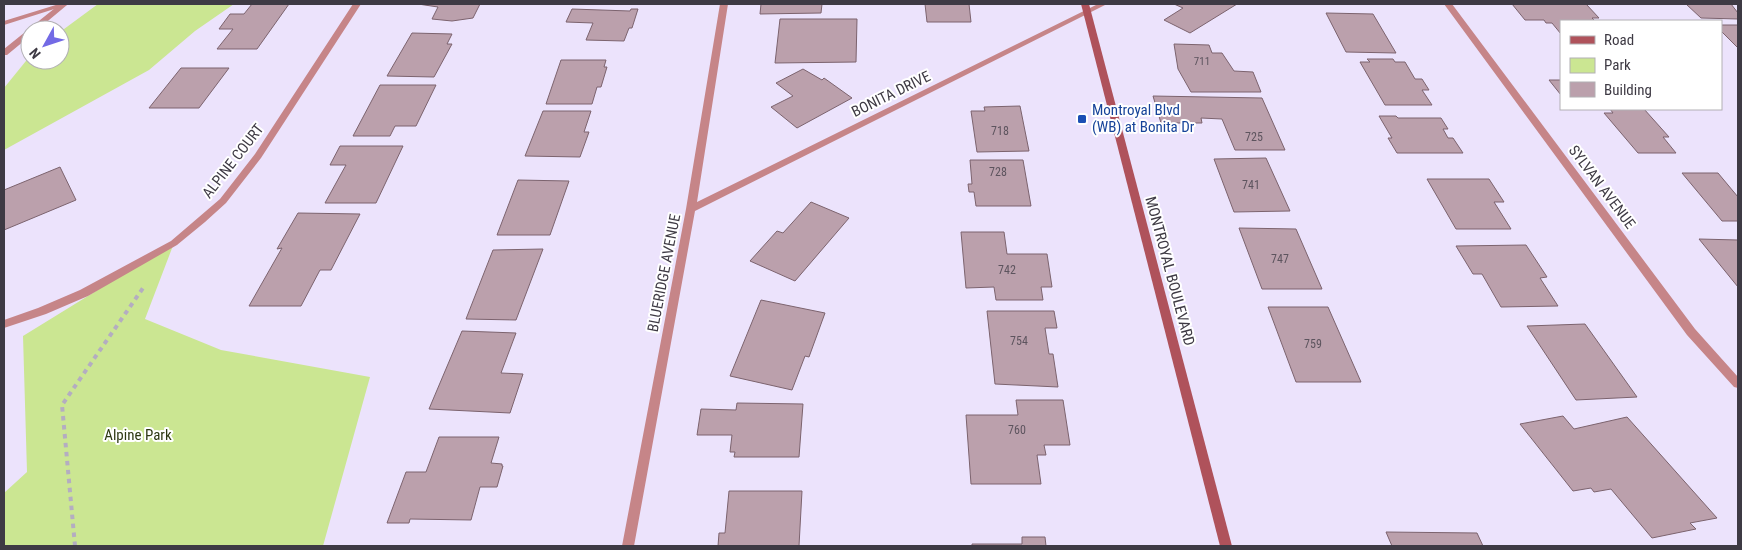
<svg xmlns="http://www.w3.org/2000/svg" width="1742" height="550" viewBox="0 0 1742 550" font-family="'Roboto Condensed',sans-serif">
	<style>
		.green { fill: #cbe692 }
		.building { fill: #bba0ac; stroke: #7c636e }
		.lines { fill: none; stroke-linecap: round; stroke-linejoin: round }
		.path { stroke: #b4adc1; stroke-width: 4; stroke-dasharray: 4.5 4.5; stroke-linecap: butt }
		.lane { fill: #c68588; fill-rule: evenodd }
		.street { fill: #c68588; fill-rule: evenodd }
		.secondary { fill: #af525b; fill-rule: evenodd }
		.transit-dot { fill: #1a4fb4; stroke: #fff; stroke-width: 2 }
		.labels { text-anchor: middle; stroke-width: 4; stroke-linejoin: round; paint-order: stroke }
		.far-number-label { font-size: 11px; fill: #5d545e }
		.number-label { font-size: 12px; fill: #5d545e }
		.street-label { font-size: 15px; fill: #3e3a44; stroke: #fff }
		.transit-label { font-size: 15px; fill: #164399; stroke: #fff; text-anchor: start }
		.park-label { font-size: 15px; fill: #2d3812; stroke: #fff }
	</style>
	<rect width="100%" height="100%" fill="#ece3fc"/>
	<g class="green">
		<path d="M98,4H234L195,31L149,70L4,150V88L30,56V60H60V32Z"/>
		<path d="M174,243L145,319L221,350L370,377L323,546H4V493L27,472L23,336Z"/>
	</g>
	<g class="building">
		<path d="M252,4H289L257,49H217L233,29H219L230,14H244Z"/>
		<path d="M418,4H480L473,18L452,21L432,19L438,7Z"/>
		<path d="M761,4H822L821,13L760,14Z"/>
		<path d="M925,4H969L971,22H927Z"/>
		<path d="M1174,4H1237L1190,33L1164,20L1183,8Z"/>
		<path d="M1512,4H1586L1599,18H1592L1595,21H1561V34L1552,23H1546L1544,20H1525Z"/>
		<path d="M1686,4H1731L1738,13V19L1701,18Z"/>
		<path d="M572,9L630,11L631,9H638L632,28H629L624,41L586,40L593,23L566,22Z"/>
		<path d="M1326,13L1373,14L1396,53L1346,52Z"/>
		<path d="M780,19H857L856,62L775,63Z"/>
		<path d="M1721,25H1738V48L1721,31Z"/>
		<path d="M412,33L452,34L447,44H452L434,77L387,76Z"/>
		<path d="M1174,44L1209,45L1212,53H1222L1234,71L1253,72L1261,92H1191L1178,69Z"/>
		<path d="M1367,59H1393L1395,62H1405L1415,79H1422L1429,90H1422L1432,105H1385L1360,62H1370Z"/>
		<path d="M561,60H606L604,67H607L601,87H597L592,104H546Z"/>
		<path d="M181,68H229L199,108H149Z"/>
		<path d="M803,69L822,80L824,78L852,98L797,128L771,107L793,96L776,83Z"/>
		<path d="M1549,80H1561V95Z"/>
		<path d="M380,85H436L416,126H395L390,136H353Z"/>
		<path d="M1153,96L1262,98L1285,150H1235L1222,119L1201,118L1202,123H1161Z"/>
		<path d="M1020,106L1029,151L977,152L971,111H985L984,107Z"/>
		<path d="M1610,109H1644L1669,137H1663L1676,153H1638L1604,113H1613Z"/>
		<path d="M543,111H591L584,132H589L580,157L525,156Z"/>
		<path d="M1379,116H1396L1398,118H1441L1448,129H1443L1448,138H1453L1463,153H1397L1388,138H1392Z"/>
		<path d="M340,146H403L376,203H325L346,165H330Z"/>
		<path d="M1266,158L1290,211L1234,212L1214,159Z"/>
		<path d="M970,160H1023L1031,206H976L974,192H969L968,184H972Z"/>
		<path d="M60,167L76,200L4,230V190Z"/>
		<path d="M1682,173H1718L1738,197V221H1722Z"/>
		<path d="M1427,179H1489L1504,202H1494L1511,229H1456Z"/>
		<path d="M518,180L569,181L550,235H497Z"/>
		<path d="M811,202L849,218L795,281L750,261L777,231L783,233Z"/>
		<path d="M298,213L360,214L331,270H320L301,306H249L282,248L277,249Z"/>
		<path d="M1239,228L1296,229L1322,289H1262Z"/>
		<path d="M961,232H1004L1007,254H1047L1052,287H1041L1043,300H996L994,287L966,288Z"/>
		<path d="M1699,239L1738,240V287Z"/>
		<path d="M1526,245L1547,277L1540,278L1558,306L1501,307L1482,274H1473L1456,246Z"/>
		<path d="M543,249L516,320L466,319L493,250Z"/>
		<path d="M761,300L825,313L809,357L805,356L792,390L730,376Z"/>
		<path d="M1268,307H1328L1361,382H1296Z"/>
		<path d="M987,311H1054L1057,328H1045L1049,354H1053L1058,387L995,384Z"/>
		<path d="M1585,324L1637,397L1576,400L1527,326Z"/>
		<path d="M462,331L516,333L501,373L523,374L510,413L429,409Z"/>
		<path d="M1016,400H1063L1070,445H1044L1046,455H1037L1041,484H971L966,415H1018Z"/>
		<path d="M737,403L803,404L799,457H734L735,452H730L732,435H697L701,409L736,410Z"/>
		<path d="M1563,416L1574,429L1627,417L1717,518L1690,523L1696,529L1652,538L1611,489L1594,492L1591,488L1573,491L1520,424Z"/>
		<path d="M439,437H499L491,463L502,464V466H503L497,487H480L471,520L410,519L409,523H387L406,472H426Z"/>
		<path d="M729,491H802L799,546H718L719,533H725Z"/>
		<path d="M1386,532L1477,533L1483,546H1392Z"/>
		<path d="M1022,537H1045L1046,546H972V544H1022Z"/>
	</g>
	<g class="lines">
		<path class="path" d="M75,546L62,405L143,288"/>
		<path class="lane" d="M60,4L67,5L37,30H30V36L7,55H4V49Z"/>
		<g class="street">
			<path d="M59,4H70L4,25V21Z"/>
			<path d="M353,4H361L261,158L226,203L205,222L177,245L88,296L46,314L4,328V320L38,308L80,290L171,241L220,199L255,154Z"/>
			<path d="M720,4H728L697,202L1098,4H1107L695,211L634,546H622L686,209Z"/>
			<path d="M1444,4H1452L1695,329L1738,377V388L1734,387L1687,335Z"/>
		</g>
		<path class="secondary" d="M1081,4H1089L1232,546H1220Z"/>
	</g>
	<rect class="transit-dot" x="1077" y="114" width="10" height="10" rx="2.5"/>
	<g class="labels">
		<g class="far-number-label">
			<text x="1202" y="65">711</text>
		</g>
		<g class="number-label">
			<text x="1000" y="135">718</text>
			<text x="1254" y="141">725</text>
			<text x="998" y="176">728</text>
			<text x="1251" y="189">741</text>
			<text x="1280" y="263">747</text>
			<text x="1007" y="274">742</text>
			<text x="1019" y="345">754</text>
			<text x="1313" y="348">759</text>
			<text x="1017" y="434">760</text>
		</g>
		<g class="street-label">
			<text transform="translate(891 94) rotate(-26)" y="5">BONITA DRIVE</text>
			<text transform="translate(233 161) rotate(-52)" y="5">ALPINE COURT</text>
			<text transform="translate(1602 187) rotate(53)" y="5">SYLVAN AVENUE</text>
			<text transform="translate(1170 271) rotate(75)" y="5">MONTROYAL BOULEVARD</text>
			<text transform="translate(664 273) rotate(-79)" y="5">BLUERIDGE AVENUE</text>
		</g>
		<g class="transit-label">
			<text x="1092" y="115">Montroyal Blvd<tspan x="1092" dy="17">(WB) at Bonita Dr</tspan></text>
		</g>
		<g class="park-label">
			<text x="138" y="440">Alpine Park</text>
		</g>
	</g>
	<rect width="1742" height="550" fill="none" stroke="#3e3a44" stroke-width="10"/>
	<rect x="1560" y="20" width="162" height="90" fill="#ffffff" stroke="#b2b0b4"/>
	<rect x="1570" y="36" width="25" height="8" fill="#af525b" stroke="#b2b0b4"/>
	<text x="1604" y="45" font-size="15" fill="#3e3a44">Road</text>
	<rect x="1570" y="58" width="25" height="15" fill="#cbe692" stroke="#b2b0b4"/>
	<text x="1604" y="70" font-size="15" fill="#3e3a44">Park</text>
	<rect x="1570" y="82" width="25" height="15" fill="#bba0ac" stroke="#b2b0b4"/>
	<text x="1604" y="95" font-size="15" fill="#3e3a44">Building</text>
	<g transform="translate(45 45) rotate(230)"><circle r="24" fill="#ffffff" stroke="#b2b0b4"/>
	<path d="M0-4L9 19L0 12L-9 19Z" fill="#736ae5"/>
	<text y="-8" font-size="14" font-weight="bold" text-anchor="middle" fill="#3e3a44">N</text>
	</g>
</svg>
